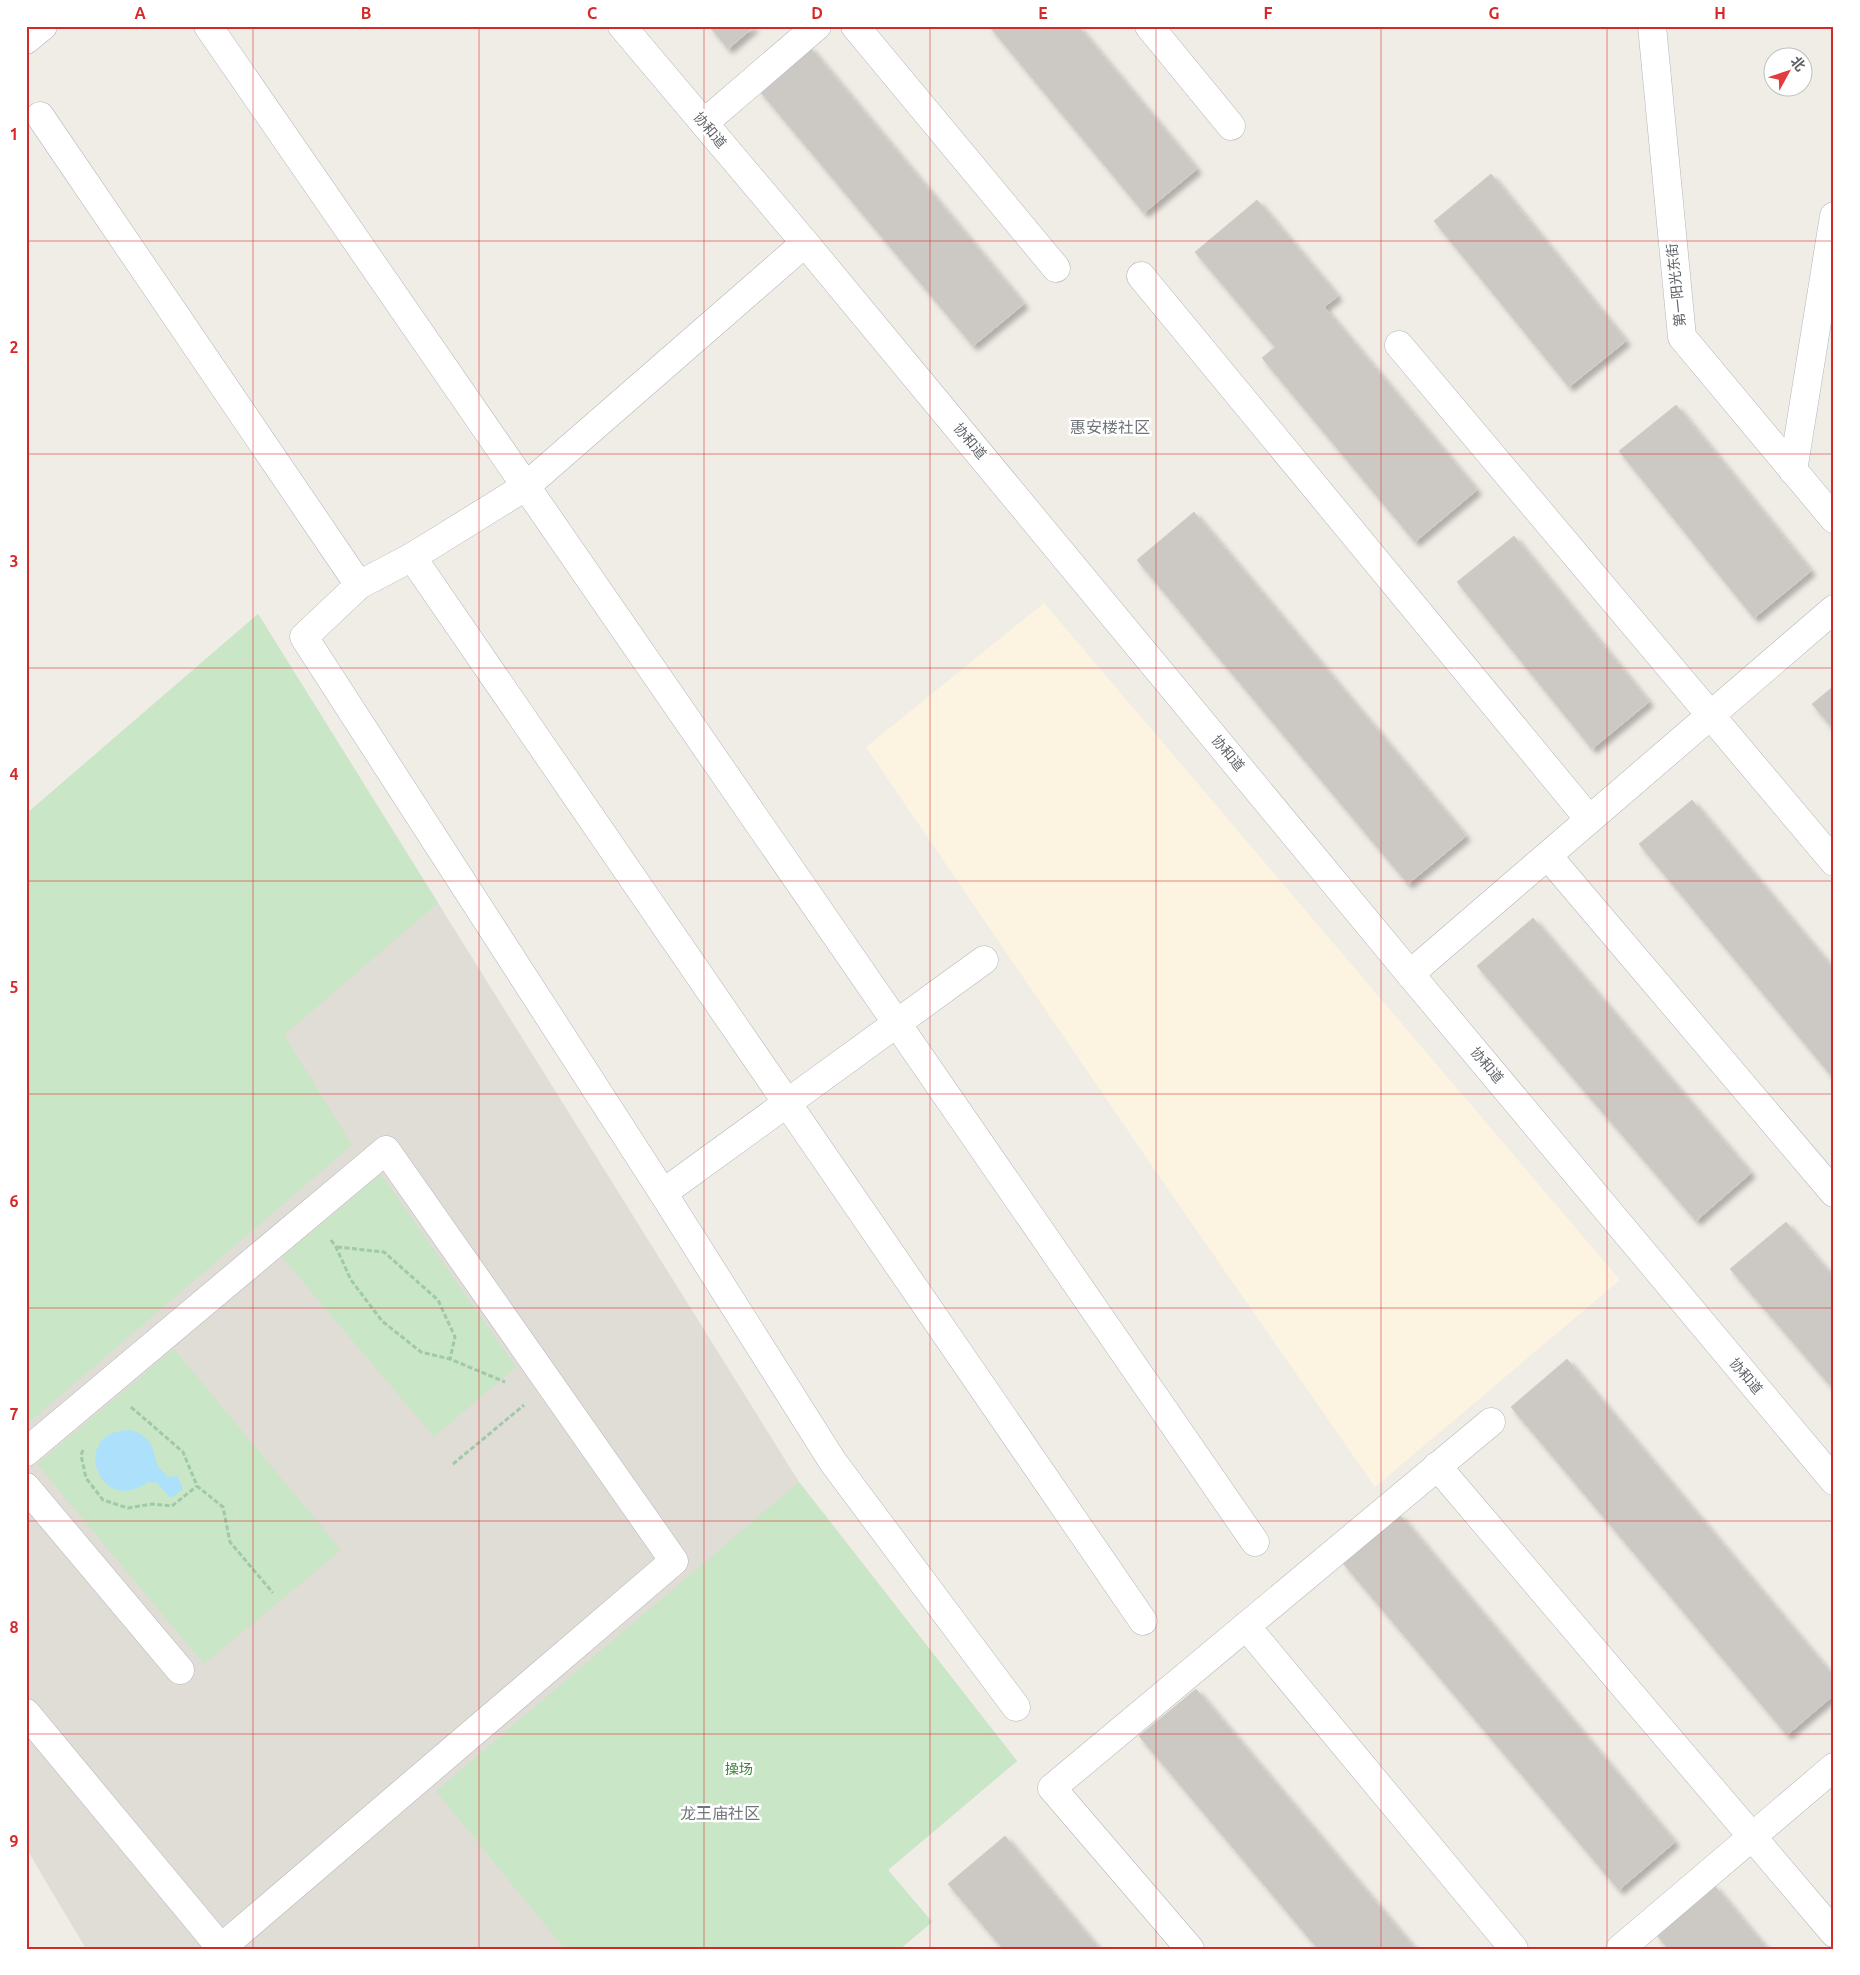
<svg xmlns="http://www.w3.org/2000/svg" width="1860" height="1975" viewBox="0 0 1860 1975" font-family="Ubuntu,'Noto Sans SC',sans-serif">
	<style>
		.commercial { fill: #fcf3e0 }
		.education { fill: #e0dcd6 }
		.green { fill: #c9e6c6 }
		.water { fill: #ade0fb }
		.building { fill: #ccc8c4; stroke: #d4cec6; filter: url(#shadow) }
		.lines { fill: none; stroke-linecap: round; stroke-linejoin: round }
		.minor-casing { stroke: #b2b5b9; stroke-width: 29 }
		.path { stroke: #a0c9a8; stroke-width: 3; stroke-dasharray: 5 2.5; stroke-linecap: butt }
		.minor { stroke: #fff; stroke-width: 28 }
		.grid { fill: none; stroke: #d62828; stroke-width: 1; stroke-opacity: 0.55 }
		.labels { text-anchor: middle; stroke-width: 5; stroke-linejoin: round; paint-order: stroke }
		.street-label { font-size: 14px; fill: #5f6367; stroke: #fff }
		.park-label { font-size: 14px; fill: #3e833a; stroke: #fff }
		.quarter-label { font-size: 16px; fill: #707579; stroke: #fff }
		.neatline { fill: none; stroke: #d62828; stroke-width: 2 }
		.grid-label { font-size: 16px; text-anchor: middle; font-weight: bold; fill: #d62828 }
	</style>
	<defs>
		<filter id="shadow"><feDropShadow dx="4.5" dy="4.5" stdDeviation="2.5" flood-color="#0004"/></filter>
	</defs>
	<rect width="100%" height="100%" fill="#f0ede7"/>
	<path class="commercial" d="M1044,603L1620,1280L1375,1487L1163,1182L866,747Z"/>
	<path class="education" d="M258,614L799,1482L1017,1761L888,1870L932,1922L900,1949H86L26,1848V814Z"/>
	<g class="green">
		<path d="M258,614L438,903L284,1035L352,1145L26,1425V814Z"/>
		<path d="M381,1174L516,1367L434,1437L282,1257Z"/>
		<path d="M174,1349L341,1550L204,1664L37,1464Z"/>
		<path d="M799,1482L1017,1761L888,1870L932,1922L900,1949H565L436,1791Z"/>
	</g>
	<path class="water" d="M128,1430L137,1432L146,1438L152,1445L157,1465L168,1477L177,1476L182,1485V1490L171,1498L157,1483L148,1482C99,1518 69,1432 128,1430Z"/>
	<g class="building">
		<path d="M709,26H755L728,49Z"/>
		<path d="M989,26H1078L1197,169L1144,213Z"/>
		<path d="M809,46L1024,304L973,346L758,89Z"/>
		<path d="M1491,174L1626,341L1569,387L1434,221Z"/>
		<path d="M1257,200L1338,296L1324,307L1477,490L1415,542L1262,358L1275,347L1195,252Z"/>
		<path d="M1676,405L1811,571L1754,618L1619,451Z"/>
		<path d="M1194,512L1466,836L1408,884L1137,560Z"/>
		<path d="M1514,536L1649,702L1592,749L1457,582Z"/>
		<path d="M1834,686V730L1812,704Z"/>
		<path d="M1692,800L1834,970V1079L1639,844Z"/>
		<path d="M1533,918L1751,1173L1696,1221L1477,966Z"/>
		<path d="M1786,1222L1834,1278V1390L1730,1269Z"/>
		<path d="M1567,1359L1834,1677V1695L1787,1735L1511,1407Z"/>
		<path d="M1399,1514L1675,1842L1619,1890L1342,1562Z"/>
		<path d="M1196,1689L1415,1949H1318L1139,1736Z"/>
		<path d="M1005,1836L1099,1949H1003L948,1884Z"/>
		<path d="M1714,1885L1767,1949H1668L1656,1934Z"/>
	</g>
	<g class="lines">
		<defs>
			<g id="minor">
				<path d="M208,26L1255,1542"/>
				<path d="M622,26L805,243L1410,974L1834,1481"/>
				<path d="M855,26L1056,268"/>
				<path d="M1149,26L1231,126"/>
				<path d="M1652,26L1682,337L1834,519"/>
				<path d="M26,40L43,26"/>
				<path d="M40,116L359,585"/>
				<path d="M704,123L817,26"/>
				<path d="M805,243L525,487L412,557L359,585L304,637L663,1193L833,1462L1016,1707"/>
				<path d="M1141,276L1589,819"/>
				<path d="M1399,345L1834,862"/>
				<path d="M1793,471L1834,216"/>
				<path d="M412,557L1143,1621"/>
				<path d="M1548,856L1834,1193"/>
				<path d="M1410,974L1834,609"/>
				<path d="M663,1193L984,960"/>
				<path d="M26,1452L386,1150L674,1561L221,1948L26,1713"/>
				<path d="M1437,1466L1834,1933"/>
				<path d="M26,1487L180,1670"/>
				<path d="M1246,1626L1514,1949"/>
				<path d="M1190,1949L1052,1788L1491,1422"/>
				<path d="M1620,1949L1834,1767"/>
			</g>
		</defs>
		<use href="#minor" class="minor-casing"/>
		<g class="path">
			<path d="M331,1240L336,1247L351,1280L382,1321L421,1352L450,1359L505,1382"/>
			<path d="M337,1247L384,1252L438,1300L455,1337L450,1359"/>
			<path d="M131,1407L183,1452L197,1486L223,1507L230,1542L273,1593"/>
			<path d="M83,1450L81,1455L86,1478L103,1500L128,1508L152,1504L172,1506L197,1486"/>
			<path d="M453,1464L524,1405"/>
		</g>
		<use href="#minor" class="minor"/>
	</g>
	<path class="grid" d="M253,26V1949M479,26V1949M704,26V1949M930,26V1949M1156,26V1949M1381,26V1949M1607,26V1949M26,241H1834M26,454H1834M26,668H1834M26,881H1834M26,1094H1834M26,1308H1834M26,1521H1834M26,1734H1834"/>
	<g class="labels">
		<g class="street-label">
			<text transform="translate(710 130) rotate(50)" y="5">协和道</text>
			<text transform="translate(1676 285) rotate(-96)" y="5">第一阳光东街</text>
			<text transform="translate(970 441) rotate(50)" y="5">协和道</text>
			<text transform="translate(1228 753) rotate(50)" y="5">协和道</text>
			<text transform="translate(1487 1065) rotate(50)" y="5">协和道</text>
			<text transform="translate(1746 1376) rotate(50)" y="5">协和道</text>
		</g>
		<g class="park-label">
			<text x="739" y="1774">操场</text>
		</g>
		<g class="quarter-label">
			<text x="1110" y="433">惠安楼社区</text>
			<text x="720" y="1819">龙王庙社区</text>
		</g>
	</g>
	<rect width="1860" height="1975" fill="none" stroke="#ffffff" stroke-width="55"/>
	<g transform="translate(1788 72) rotate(50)"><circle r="24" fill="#ffffff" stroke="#bfc1c2"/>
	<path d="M0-4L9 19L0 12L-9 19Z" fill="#e13c40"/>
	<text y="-8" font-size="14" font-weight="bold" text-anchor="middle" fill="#5f6367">北</text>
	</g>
	<rect x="28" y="28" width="1804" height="1920" class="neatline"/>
	<g class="grid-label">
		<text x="140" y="19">A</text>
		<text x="366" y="19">B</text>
		<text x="592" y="19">C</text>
		<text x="817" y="19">D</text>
		<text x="1043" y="19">E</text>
		<text x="1268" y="19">F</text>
		<text x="1494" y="19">G</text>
		<text x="1720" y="19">H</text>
		<text x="14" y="140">1</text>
		<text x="14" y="353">2</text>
		<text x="14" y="567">3</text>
		<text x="14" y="780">4</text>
		<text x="14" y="993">5</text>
		<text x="14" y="1207">6</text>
		<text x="14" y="1420">7</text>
		<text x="14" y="1633">8</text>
		<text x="14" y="1847">9</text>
	</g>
</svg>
